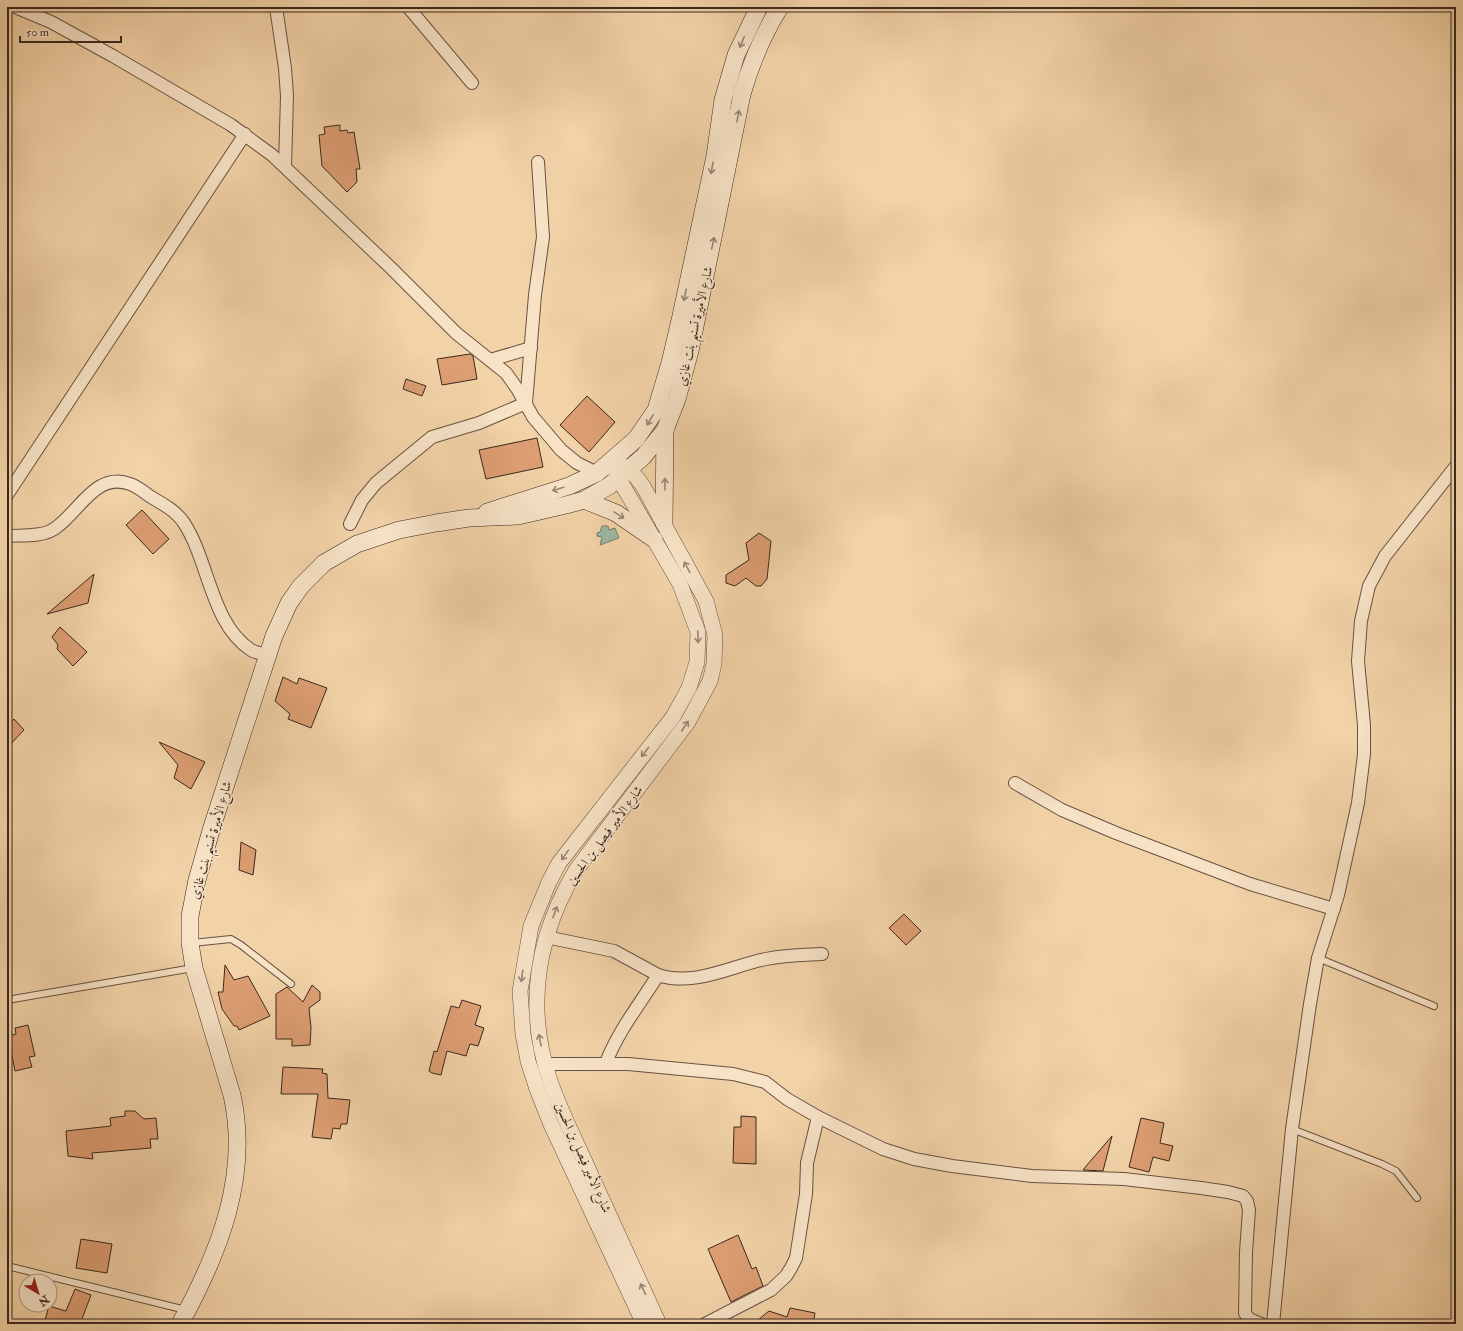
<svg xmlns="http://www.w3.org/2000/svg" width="1463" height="1331" viewBox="0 0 1463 1331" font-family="'IM FELL Double Pica',Amiri,serif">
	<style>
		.water { fill: #9cb8a2; stroke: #757e6e }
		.building { fill: #dd9e73; stroke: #3a281f }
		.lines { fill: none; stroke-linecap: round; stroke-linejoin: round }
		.service-casing { stroke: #685241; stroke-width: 8 }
		.minor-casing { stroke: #685241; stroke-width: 14 }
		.tertiary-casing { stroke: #685241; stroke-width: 16 }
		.secondary-casing { stroke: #3a281f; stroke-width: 18 }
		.service { stroke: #f7e2c6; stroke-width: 6 }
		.minor { stroke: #f7e2c6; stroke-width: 12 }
		.tertiary { stroke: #f7e2c6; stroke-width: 15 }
		.secondary { stroke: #f7e2c6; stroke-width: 17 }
		.oneway { stroke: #988572 }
		.labels { text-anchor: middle; stroke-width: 3; stroke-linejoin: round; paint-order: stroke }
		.street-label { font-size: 13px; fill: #3a281f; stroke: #f7e2c6 }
	</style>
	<rect width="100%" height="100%" fill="#f2d2a7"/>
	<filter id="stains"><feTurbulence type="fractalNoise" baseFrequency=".005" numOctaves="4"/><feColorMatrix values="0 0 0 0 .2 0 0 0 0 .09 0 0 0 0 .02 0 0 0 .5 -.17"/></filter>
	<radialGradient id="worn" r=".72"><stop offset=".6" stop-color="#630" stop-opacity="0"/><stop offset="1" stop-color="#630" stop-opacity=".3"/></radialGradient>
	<path class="water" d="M602,526H608L609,530L615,528L619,538L600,545L602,537L597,536V533L600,532Z"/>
	<g class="building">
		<path d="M340,125V131L347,130L348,133L354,132L360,169H356L357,182L347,192L322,166L319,135L325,134L324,127Z"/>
		<path d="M470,354L473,356L477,379L442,385L437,359Z"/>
		<path d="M406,379L426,386L422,396L403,389Z"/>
		<path d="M587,396L615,422L589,452L560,425Z"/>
		<path d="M537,438L543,467L486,479L479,450Z"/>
		<path d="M142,510L169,539L153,554L126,525Z"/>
		<path d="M759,533L771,541L767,579L761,586H756L746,578L735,586L726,583V575L749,560L746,543Z"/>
		<path d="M94,574L88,603L47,614Z"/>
		<path d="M60,627L87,652L73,666L57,649L58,645L52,637Z"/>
		<path d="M283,677L297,684L299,678L327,688L311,728L288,719L290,714L275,701Z"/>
		<path d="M14,719L24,730L7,748V726Z"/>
		<path d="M159,742L205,762L191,789L174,778L178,765Z"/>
		<path d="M241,842L256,850L253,875L239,870Z"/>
		<path d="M904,914L921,931L906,945L889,928Z"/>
		<path d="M225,965L234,980L248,976L270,1016L239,1030L237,1026H234L222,1009L218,992H223Z"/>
		<path d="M312,985L320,992V1000L309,1008L311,1028L310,1045L292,1046V1039H276V994L287,987L303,1002Z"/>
		<path d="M462,1000L481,1006L475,1025L484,1028L478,1046L470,1044L466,1056L447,1051L441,1075L432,1073L429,1071L434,1051L437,1052L451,1006L459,1008Z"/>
		<path d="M28,1025L35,1056L29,1057L32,1067L15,1071L8,1036L16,1034L15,1028Z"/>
		<path d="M283,1067L323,1069L322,1073L327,1074L328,1098L350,1100L347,1124H341L340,1129L333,1128L331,1139L312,1137L318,1094H281Z"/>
		<path d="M125,1111H135L144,1119L156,1118L158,1139H150L151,1148L92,1153L93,1159L68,1156L66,1131L111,1126L110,1118L125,1116Z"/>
		<path d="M741,1116L756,1117V1164L733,1163L734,1127H741Z"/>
		<path d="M1141,1118L1164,1123L1160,1143L1173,1146L1169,1161L1153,1157L1149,1172L1129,1167Z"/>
		<path d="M1112,1136L1103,1171L1083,1170L1087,1165Z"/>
		<path d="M738,1235L752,1269L756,1267L763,1286L731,1302L708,1249Z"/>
		<path d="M81,1239L112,1244L107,1273L76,1268Z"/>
		<path d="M75,1289L91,1295L80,1324H44L49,1306L66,1311Z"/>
		<path d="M790,1308L815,1313L813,1324H753L769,1311L787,1317Z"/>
	</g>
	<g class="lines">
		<defs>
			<g id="service">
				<path d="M192,943L231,939L241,945L291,984"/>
				<path d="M1318,958L1434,1006"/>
				<path d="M7,1000L193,968"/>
				<path d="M1292,1129L1382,1164L1396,1171L1417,1198"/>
				<path d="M7,1266L186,1310"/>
			</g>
			<g id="minor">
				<path d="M15,7L51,22L113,56L231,125L272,155L391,268L456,333L506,373L518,390L533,417L561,450L577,463L597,473"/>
				<path d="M276,7L285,68L287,96L285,166"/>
				<path d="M408,7L472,83"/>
				<path d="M490,360L531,348"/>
				<path d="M7,495L245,134"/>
				<path d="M350,524L362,500L376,483L432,437L479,423L526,403L535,295L543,237L538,162"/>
				<path d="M7,536C22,535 42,537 54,529C79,513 95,471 130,484C137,486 145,493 151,497C163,504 176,511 184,523C209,561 211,624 251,650C256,653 263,654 269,656"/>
				<path d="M1015,783L1062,810L1116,833L1250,884L1334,909"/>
				<path d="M546,937L614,951L658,975C640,1004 618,1031 606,1063"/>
				<path d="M658,975C695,987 731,966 766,959C785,955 803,955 822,954"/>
				<path d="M545,1064H628L733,1074L765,1082L787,1099L818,1117L883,1149L914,1159L952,1166L1032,1176L1124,1179L1201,1188L1228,1192L1243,1196L1247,1201L1249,1210L1246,1252L1245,1313L1249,1319L1261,1324"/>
				<path d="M705,1324L771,1290L786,1276L791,1268L796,1258L806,1194L807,1163L818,1117"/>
				<path d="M1273,1324L1292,1129L1310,1004L1318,958L1338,895L1358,803L1364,754V725L1358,661L1361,621L1369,586L1385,556L1456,466"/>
			</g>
			<g id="tertiary">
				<path d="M617,467L619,479L680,584L698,632L697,662L689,688L673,717L559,863L549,882L531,926L520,991L523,1034L528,1061L537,1089L550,1122L644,1324"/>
				<path d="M600,471C621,456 631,470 643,486L706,601L715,635L714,664L710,681L688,722L576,870C537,936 525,1007 550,1081C561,1113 577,1143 590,1173C613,1223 636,1274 659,1324"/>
			</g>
			<g id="secondary">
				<path d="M584,500L616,513L654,539"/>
				<path d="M487,512L569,486L597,473L636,439L656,410L670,363L681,316L715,156L723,100L736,55L759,7"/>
				<path d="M664,523L665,430"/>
				<path d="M180,1324C219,1253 250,1176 232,1095L194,968L190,943V916L197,880L212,827L274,636L289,603L301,586L324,563L357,544L399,530L436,523L469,518L518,516L566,505L584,500L609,486L643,457L665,430L677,399L690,351L742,94C751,63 763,34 780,7"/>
			</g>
		</defs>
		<use href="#service" class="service-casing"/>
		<use href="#minor" class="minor-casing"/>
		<use href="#tertiary" class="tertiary-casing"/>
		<use href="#secondary" class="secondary-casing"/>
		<use href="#service" class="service"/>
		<use href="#minor" class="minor"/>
		<use href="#tertiary" class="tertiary"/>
		<use href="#secondary" class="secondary"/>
	</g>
	<defs><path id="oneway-shaft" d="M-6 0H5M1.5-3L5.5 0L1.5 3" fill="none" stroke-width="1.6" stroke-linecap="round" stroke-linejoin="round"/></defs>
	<g class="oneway">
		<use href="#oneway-shaft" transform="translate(742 42) rotate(113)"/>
		<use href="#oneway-shaft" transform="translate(738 116) rotate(-80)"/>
		<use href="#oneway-shaft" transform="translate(712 168) rotate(101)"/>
		<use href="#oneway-shaft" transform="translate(713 243) rotate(-78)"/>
		<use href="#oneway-shaft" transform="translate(685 295) rotate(101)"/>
		<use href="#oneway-shaft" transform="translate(650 420) rotate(122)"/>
		<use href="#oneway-shaft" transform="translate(665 484) rotate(-91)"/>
		<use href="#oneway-shaft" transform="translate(558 489) rotate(163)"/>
		<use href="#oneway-shaft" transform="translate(619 515) rotate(32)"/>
		<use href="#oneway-shaft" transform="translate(687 567) rotate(-118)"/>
		<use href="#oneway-shaft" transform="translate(698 637) rotate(88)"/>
		<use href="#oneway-shaft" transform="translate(685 726) rotate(-56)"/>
		<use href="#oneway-shaft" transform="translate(645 752) rotate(128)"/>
		<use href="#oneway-shaft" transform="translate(565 855) rotate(125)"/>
		<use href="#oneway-shaft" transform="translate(555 912) rotate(-70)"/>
		<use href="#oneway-shaft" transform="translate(522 976) rotate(98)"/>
		<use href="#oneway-shaft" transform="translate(540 1040) rotate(-101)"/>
		<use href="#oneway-shaft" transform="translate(643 1289) rotate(-115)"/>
	</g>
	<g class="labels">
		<g class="street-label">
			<text transform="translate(694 326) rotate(-77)" y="5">شارع الأميرة تسنيم بنت غازي</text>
			<text transform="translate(604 835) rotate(-54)" y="5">شارع الأمير فيصل بن الحسين</text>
			<text transform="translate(210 840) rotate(-74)" y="5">شارع الأميرة تسنيم بنت غازي</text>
			<text transform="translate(584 1157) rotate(66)" y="5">شارع الأمير فيصل بن الحسين</text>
		</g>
	</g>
	<rect width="1463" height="1331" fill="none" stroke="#f2d2a7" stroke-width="24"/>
	<rect x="8" y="8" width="1447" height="1315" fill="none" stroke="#3a281f" stroke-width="2"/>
	<rect x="12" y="12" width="1439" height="1307" fill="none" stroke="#3a281f"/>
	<g transform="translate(38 1293) rotate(142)"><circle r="19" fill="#f7e2c6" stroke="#ab9883"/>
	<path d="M0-3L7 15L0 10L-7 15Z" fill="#8f2418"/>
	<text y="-6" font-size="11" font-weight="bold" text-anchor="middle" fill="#3a281f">N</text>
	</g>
	<path d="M20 36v6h101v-6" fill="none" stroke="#3a281f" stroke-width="2"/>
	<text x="26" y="36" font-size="12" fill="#3a281f" stroke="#f7e2c6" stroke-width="3" paint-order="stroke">50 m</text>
	<rect width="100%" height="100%" filter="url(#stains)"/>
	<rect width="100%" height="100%" fill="url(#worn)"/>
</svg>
